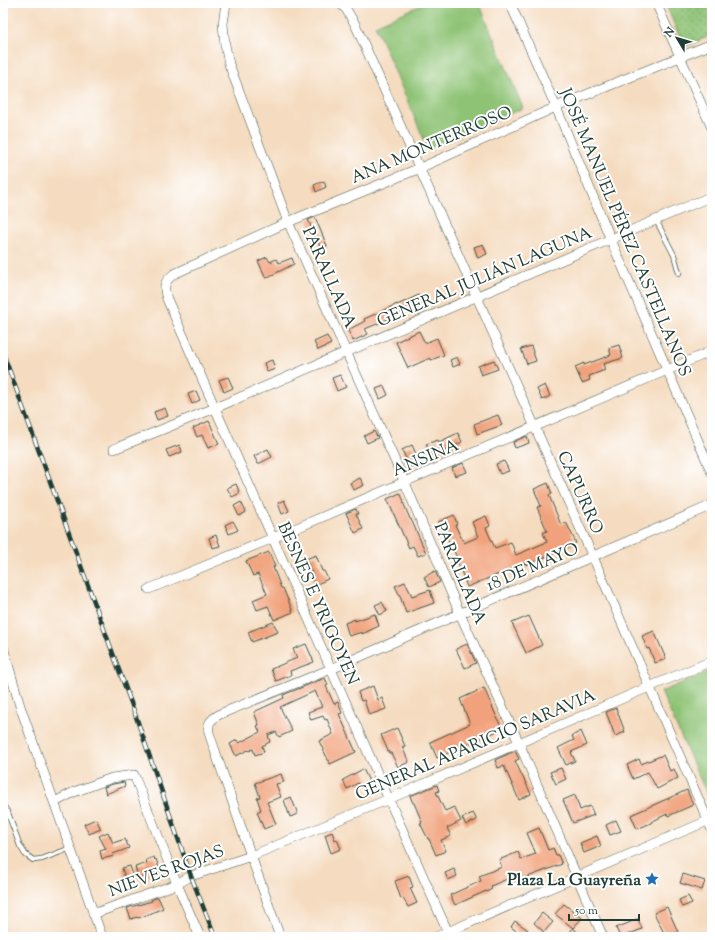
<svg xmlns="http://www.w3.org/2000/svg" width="715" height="940" viewBox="0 0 715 940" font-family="'Sorts Mill Goudy',serif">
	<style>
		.grass { fill: url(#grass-dots); stroke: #568054 }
		.pitch { fill: #8ec375; stroke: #568054 }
		.building { fill: #f1a27c }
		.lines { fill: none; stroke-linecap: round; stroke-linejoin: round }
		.service-casing { stroke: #3f5549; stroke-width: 6 }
		.minor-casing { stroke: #3f5549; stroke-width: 10 }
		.service { stroke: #fff; stroke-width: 4.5 }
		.minor { stroke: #fff; stroke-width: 9 }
		.rail-casing { stroke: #1f3d34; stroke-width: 4.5 }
		.rail { stroke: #fff; stroke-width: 3; stroke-dasharray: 9; stroke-linecap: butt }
		.labels { text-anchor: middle; stroke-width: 4; stroke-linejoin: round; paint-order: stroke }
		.street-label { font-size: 17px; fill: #1f3d34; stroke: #fff }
		.poi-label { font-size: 17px; font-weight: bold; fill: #1f3d34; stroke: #fff; text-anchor: end }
	</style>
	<defs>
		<pattern id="grass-dots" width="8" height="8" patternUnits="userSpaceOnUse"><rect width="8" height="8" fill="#8ec375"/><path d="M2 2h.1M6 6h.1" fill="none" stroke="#73a061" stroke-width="1.8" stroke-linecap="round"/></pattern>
	</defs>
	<rect width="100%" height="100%" fill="#fff"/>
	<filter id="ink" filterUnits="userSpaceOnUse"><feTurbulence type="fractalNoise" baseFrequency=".025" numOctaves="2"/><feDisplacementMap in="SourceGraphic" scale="8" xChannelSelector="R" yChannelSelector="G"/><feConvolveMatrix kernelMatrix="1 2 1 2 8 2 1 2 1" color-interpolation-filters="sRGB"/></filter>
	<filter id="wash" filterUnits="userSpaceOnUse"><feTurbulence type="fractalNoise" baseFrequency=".012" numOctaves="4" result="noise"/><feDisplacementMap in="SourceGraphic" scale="16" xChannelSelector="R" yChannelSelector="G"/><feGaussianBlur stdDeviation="0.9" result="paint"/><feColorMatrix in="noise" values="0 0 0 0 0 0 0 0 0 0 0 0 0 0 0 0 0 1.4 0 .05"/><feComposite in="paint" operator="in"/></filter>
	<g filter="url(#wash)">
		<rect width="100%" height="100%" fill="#f5dcc0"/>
		<path class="grass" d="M665,3H712V35L684,47Z"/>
		<g class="pitch">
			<path d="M426,3H479L523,108L428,149L375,25Z"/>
			<path d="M712,670V801H710L661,692Z"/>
		</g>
		<g id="blocks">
			<g class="building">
				<path d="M324,181L326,187L316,192L314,185Z"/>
				<path d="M315,217L327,246L321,249L318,242H316L312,233H314L308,220Z"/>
				<path d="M483,244L487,254L478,258L474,247Z"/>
				<path d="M267,257L270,262L276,259L279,263L292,258L294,264L266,278L258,261Z"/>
				<path d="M419,295L424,305L408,312L407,309L384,321L365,329L368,334L353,341L348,330L365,321L364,319L378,313L397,304V305Z"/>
				<path d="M419,331L425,343L437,338L444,355L431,360L430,358L408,368L396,342Z"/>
				<path d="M327,336L331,344L318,350L314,342Z"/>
				<path d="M619,345L623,358L603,364L605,370L589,376L590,380L582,383L575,367L584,363V365L611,355L609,348Z"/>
				<path d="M531,346L536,361L527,364L521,349Z"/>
				<path d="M457,357L460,364L453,367L450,360Z"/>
				<path d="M272,360L275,369L267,372L264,363Z"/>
				<path d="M494,360L498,369L481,375L478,366Z"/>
				<path d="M340,375L346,387L337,391L332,378Z"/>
				<path d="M228,377L233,388L224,392L219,380Z"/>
				<path d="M545,385L550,396L542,400L537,389Z"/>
				<path d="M384,386L388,395L380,399L376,389Z"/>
				<path d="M196,391L200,400L192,404L188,394Z"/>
				<path d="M165,408L168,416L157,420L154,412Z"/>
				<path d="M498,415L502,425L477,434L474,424Z"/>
				<path d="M209,421L219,444L208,448L202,435L197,437L193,428Z"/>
				<path d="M374,431L378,438L367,443L364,436Z"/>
				<path d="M458,433L462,442L445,451V450L431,455L426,444L438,440L439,442Z"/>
				<path d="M527,436L529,443L515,448L513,442Z"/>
				<path d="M180,445L182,452L169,457L166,450Z"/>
				<path d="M412,445L420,463L410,467L402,450Z"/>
				<path d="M268,449L272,457L258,464L254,456Z"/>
				<path d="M504,461L509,471L500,474L496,464Z"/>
				<path d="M463,463L467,472L455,476L452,468Z"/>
				<path d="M360,478L364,485L354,490L350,483Z"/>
				<path d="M548,483L552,494L549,495L561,525L566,522L576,543L550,555L526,565V563L467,587L458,563H459L454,551L443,530L442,531L438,522L454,515L457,524L455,525L464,543L478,537L472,522L486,516L490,526L486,528L495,548L511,542L516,555L547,542L543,533L547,531L537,507L541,506L534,489Z"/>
				<path d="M236,484L240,493L232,497L227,488Z"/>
				<path d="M400,493L404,501L403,502L410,519H411L426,553L418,556L413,546L409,548L387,499Z"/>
				<path d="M284,500L289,511L282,514L278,503Z"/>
				<path d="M241,502L246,512L239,516L234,506Z"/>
				<path d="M356,509L358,514H356L363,529L355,533L346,513Z"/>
				<path d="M233,521L238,530L229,534L225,525Z"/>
				<path d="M216,535L220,546L212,548L209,538Z"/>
				<path d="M269,552L275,567H273L281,588H283L293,612L274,620L268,606L257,610L253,600L267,594L258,574L253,576L246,561Z"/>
				<path d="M316,555L322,571H324L328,579L315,585L311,577L313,576L306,559Z"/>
				<path d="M435,571L440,582L429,587L424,577Z"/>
				<path d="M405,582L412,596L430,590L434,603L406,613L400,596L395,586Z"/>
				<path d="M382,602L387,611L380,615L375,605Z"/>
				<path d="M375,614L379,626L362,634V632L349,636L345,623L355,619V621Z"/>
				<path d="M529,616L542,645L526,653L512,623Z"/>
				<path d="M273,622L278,632L252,642L248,632Z"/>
				<path d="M654,631L666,659L655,663L649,648L647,649L642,636Z"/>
				<path d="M306,644L314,662L290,671L291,675L276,681L271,669L297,658L293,649Z"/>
				<path d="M467,644L476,663L465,668L456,649Z"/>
				<path d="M325,678L328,685L326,686L334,704L338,702L342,713L339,714L356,752L330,764L319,741L333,734L327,719L325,720L323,716L311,720L308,712L322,707L315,691L280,707L292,731L279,737L276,732L268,735L270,742L262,746L264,752L255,755L253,749L249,751L248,750L236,756L230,744L237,740L239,743L260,732L257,726L259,725L254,712L284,698L283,695Z"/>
				<path d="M373,686L378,700L382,698L386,709L369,715L364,700L361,701L358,692Z"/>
				<path d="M484,688L502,729L437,758L430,742L470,724L460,699Z"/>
				<path d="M616,708L625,732L615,736L606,712Z"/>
				<path d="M397,728L405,746L402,747L409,762L398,767L391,753H389L381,735Z"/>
				<path d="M581,731L587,745L571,752L575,761L566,765L558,748L574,740L572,736Z"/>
				<path d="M515,751L519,759L515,761L531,794L519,800L504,766L498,768L495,760Z"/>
				<path d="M663,755L670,771L674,769L678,778L657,789L648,772L633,779L627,765L639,759L641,764Z"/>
				<path d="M561,768L566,779L556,784L550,772Z"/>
				<path d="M363,769L369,781L359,786L358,783L347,789L343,780Z"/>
				<path d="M281,774L284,782L276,784L281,797L267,802L276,824L264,829L257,812L261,810L257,798L260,797L255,783Z"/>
				<path d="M124,782L125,786L106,794L104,787L113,784Z"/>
				<path d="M437,785L439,791L436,792L445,811L454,807L461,821L447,828L451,836L441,840L446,851L436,855L429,839H428L420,823L422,822L414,803H413L410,796Z"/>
				<path d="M687,790L693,805L668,816L667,814L651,822V823L637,829L631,815Z"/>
				<path d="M575,795L580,810L590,806L594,815L573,823L563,800Z"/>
				<path d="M291,797L298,814L290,817L284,800Z"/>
				<path d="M473,813L477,820L466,825L462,818Z"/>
				<path d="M96,819L101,829L89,834L84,824Z"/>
				<path d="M616,820L621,831L610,835L606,825Z"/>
				<path d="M539,828L548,850L553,848L556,855H558L562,864L525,878L520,880V879L509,883L507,879L491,886L492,889L486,892V891L455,905L450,895L481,881L479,876L502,867L499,860L518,852L521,859L536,854L527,833Z"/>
				<path d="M108,832L113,843L125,839L129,848L113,854L114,856L102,859L100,851L106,849L99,836Z"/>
				<path d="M332,832L335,840L337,839L341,849L331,853L325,835Z"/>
				<path d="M597,836L601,846L584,853L580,843Z"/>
				<path d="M154,857L155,860L156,859L160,871L139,879L135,867L147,863L146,860Z"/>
				<path d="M130,866L133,875L125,878L122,868Z"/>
				<path d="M454,869L457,876L448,880L445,873Z"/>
				<path d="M683,874L705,881L702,890L680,883Z"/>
				<path d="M409,876L413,887L410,888L417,903L408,907L403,898L401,899L395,881Z"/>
				<path d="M688,896L692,903L682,907L679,900Z"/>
				<path d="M158,897L163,908L147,915L138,918L137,917L131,919L127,908L152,901L151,900Z"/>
				<path d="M564,904L582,918L573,928L555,914Z"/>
				<path d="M667,907L678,932L666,937L654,913Z"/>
				<path d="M542,913L553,922L544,932L534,923Z"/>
				<path d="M638,919L642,929L622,937H620L616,928Z"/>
				<path d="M515,921L528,930L523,936L511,927Z"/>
				<path d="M573,928L583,937H566Z"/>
			</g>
		</g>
	</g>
	<g filter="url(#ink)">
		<use href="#blocks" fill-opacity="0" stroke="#3f5549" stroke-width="1"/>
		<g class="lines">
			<defs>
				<g id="service">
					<path d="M656,220L674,255L679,273"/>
					<path d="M3,805L8,813"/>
					<path d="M3,811L8,813L20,846L25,854L33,860L42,859L71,848"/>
				</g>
				<g id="minor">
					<path d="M226,3L223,24L225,45L229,64L288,222L405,483L460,614L519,743L603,937"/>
					<path d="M340,3L346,9L355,24L593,557L712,830"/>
					<path d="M510,3L556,107L611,240L712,473"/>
					<path d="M656,3L712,128"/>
					<path d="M114,449L215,408L712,196"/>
					<path d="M149,589L273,538L712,351"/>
					<path d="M3,647L20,706L102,937"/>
					<path d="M55,802L74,792L112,778L134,775L177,884L200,937"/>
					<path d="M93,914L177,884L191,876L251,856L389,799L649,687L712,661"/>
					<path d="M280,937L251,856L210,736C206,724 210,720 220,714L331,669L712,505"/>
					<path d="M436,937L712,819"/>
					<path d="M450,937L215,408L167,299C163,287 164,281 174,274L288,222L420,168L556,107L712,44"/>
				</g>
			</defs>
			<use href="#service" class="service-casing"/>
			<use href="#minor" class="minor-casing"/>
			<use href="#service" class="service"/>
			<use href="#minor" class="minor"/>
			<defs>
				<path id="rail" d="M3,353L134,711L191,876L215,937"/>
			</defs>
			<use href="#rail" class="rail-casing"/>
			<use href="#rail" class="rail"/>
		</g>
	</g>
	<defs>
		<symbol id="sight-bare" viewBox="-9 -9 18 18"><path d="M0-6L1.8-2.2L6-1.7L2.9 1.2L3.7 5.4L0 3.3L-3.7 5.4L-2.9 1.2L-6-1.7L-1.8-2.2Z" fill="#1f6fb2" stroke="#fff" stroke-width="2.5" paint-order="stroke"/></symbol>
	</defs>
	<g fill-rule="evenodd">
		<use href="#sight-bare" x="642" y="869" width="20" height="20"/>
	</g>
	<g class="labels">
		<g class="street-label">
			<text transform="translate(431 144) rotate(-23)" y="6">ANA MONTERROSO</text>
			<text transform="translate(626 232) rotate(67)" y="6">JOSÉ MANUEL PÉREZ CASTELLANOS</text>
			<text transform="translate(484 276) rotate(-23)" y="6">GENERAL JULIÁN LAGUNA</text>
			<text transform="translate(330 277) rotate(66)" y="6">PARALLADA</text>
			<text transform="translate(425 457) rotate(-23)" y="6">ANSINA</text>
			<text transform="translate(581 492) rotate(66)" y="6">CAPURRO</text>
			<text transform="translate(532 566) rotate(-23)" y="6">18 DE MAYO</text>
			<text transform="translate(461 573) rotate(67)" y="6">PARALLADA</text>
			<text transform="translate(319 603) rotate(66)" y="6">BESNES E YRIGOYEN</text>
			<text transform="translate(475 744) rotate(-23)" y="6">GENERAL APARICIO SARAVIA</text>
			<text transform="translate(166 870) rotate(-20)" y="6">NIEVES ROJAS</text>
		</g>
		<g class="poi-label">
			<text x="641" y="885">Plaza La Guayreña</text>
		</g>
	</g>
	<rect width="715" height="940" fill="none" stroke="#fff" stroke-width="16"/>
	<g transform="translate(677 38) rotate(308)" stroke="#ffffff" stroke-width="3" paint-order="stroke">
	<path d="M0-3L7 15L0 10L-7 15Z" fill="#1f3d34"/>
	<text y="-6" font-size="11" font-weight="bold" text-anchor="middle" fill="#1f3d34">N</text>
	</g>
	<path d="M569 914v6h70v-6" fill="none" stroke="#1f3d34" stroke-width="2"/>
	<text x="575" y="914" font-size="12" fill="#1f3d34" stroke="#ffffff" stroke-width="3" paint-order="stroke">50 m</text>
</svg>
